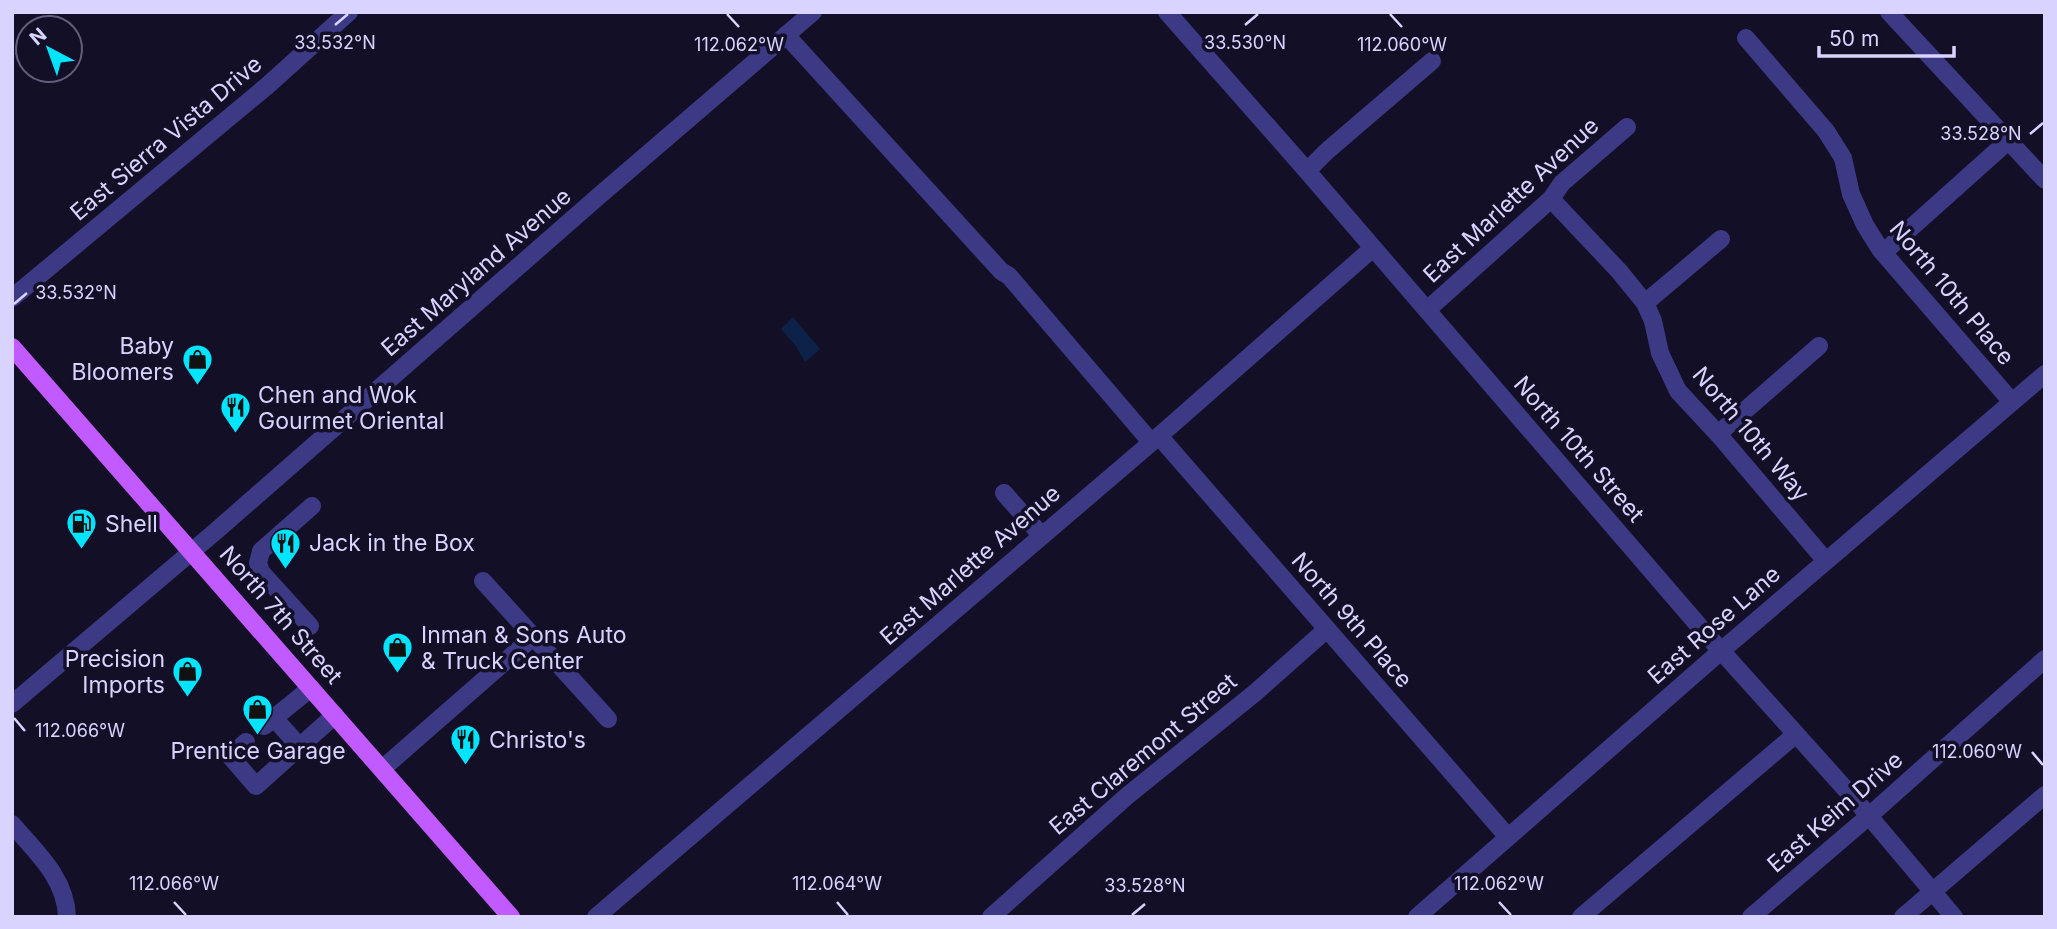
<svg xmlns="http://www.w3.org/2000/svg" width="2057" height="929" viewBox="0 0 2057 929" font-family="Inter,sans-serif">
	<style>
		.water { fill: #0c2248 }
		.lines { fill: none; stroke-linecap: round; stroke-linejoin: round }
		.minor { stroke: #3d3a85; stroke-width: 18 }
		.major { stroke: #c25bff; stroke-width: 18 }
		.ticks { fill: none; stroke: #d9d4ff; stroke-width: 2.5 }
		.labels { text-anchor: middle; stroke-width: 7; stroke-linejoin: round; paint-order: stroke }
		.street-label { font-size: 23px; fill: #d9d4ff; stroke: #130f26 }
		.poi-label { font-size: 23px; fill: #d9d4ff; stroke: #130f26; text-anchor: start }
		.ticks-label { font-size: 18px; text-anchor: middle; fill: #d9d4ff; stroke: #130f26; stroke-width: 7; stroke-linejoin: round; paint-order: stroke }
	</style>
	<rect width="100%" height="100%" fill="#130f26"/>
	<path class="water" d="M793,317L820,349L805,362L796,346L781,329Z"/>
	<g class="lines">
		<g class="minor">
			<path d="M1167,12L1307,171L1706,634L1858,803L1954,917"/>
			<path d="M1889,12L2045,180"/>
			<path d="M786,35L1001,271L1009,276L1151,442"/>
			<path d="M1746,38L1826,131L1843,158L1851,194L1865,225L1880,249L2012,402"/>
			<path d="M1307,171L1327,151L1432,61"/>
			<path d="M1551,199L1619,271L1645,303L1653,321L1660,353L1678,391L1718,434L1826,561"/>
			<path d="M1884,252L2008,141"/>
			<path d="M12,298L267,86L349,12"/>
			<path d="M1645,303L1721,239"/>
			<path d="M1427,310L1551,199L1562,183L1627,127"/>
			<path d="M1718,434L1819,346"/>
			<path d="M1159,436L1508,837"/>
			<path d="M1004,493L1042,536"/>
			<path d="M483,581L608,719"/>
			<path d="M310,626L261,572L258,563L261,551L312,506"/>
			<path d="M12,704L216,531L600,195L813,12"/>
			<path d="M274,718L300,747"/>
			<path d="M264,726L311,688"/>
			<path d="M246,742L230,756L256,786L335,715"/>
			<path d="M382,769L533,637"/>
			<path d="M12,824C36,852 66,878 67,917"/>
			<path d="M596,917L1159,436L1373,248"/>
			<path d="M991,917L1127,796L1256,692L1327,629"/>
			<path d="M1417,917L1721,651L2045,374"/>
			<path d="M1581,917L1796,734"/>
			<path d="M1751,917L1869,816L2045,659"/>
			<path d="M1903,917L2045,795"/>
		</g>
		<path class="major" d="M12,347L511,917"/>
	</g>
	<path class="ticks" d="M727,14L739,27M1390,14L1402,27M335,25L348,14M1245,25L1258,14M2030,134L2043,123M14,304L27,293M14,718L25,731M2032,752L2043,765M174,902L186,915M837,902L848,915M1499,902L1511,915M1132,915L1145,904"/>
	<defs>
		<symbol id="shop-pin" viewBox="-11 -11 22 30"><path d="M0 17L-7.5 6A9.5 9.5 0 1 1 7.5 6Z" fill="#00e5ff" stroke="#130f26"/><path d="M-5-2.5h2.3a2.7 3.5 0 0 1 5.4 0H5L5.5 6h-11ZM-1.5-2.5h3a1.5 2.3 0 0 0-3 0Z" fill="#111"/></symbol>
		<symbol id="restaurant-pin" viewBox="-11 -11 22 30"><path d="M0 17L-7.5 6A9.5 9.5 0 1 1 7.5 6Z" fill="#00e5ff" stroke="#130f26"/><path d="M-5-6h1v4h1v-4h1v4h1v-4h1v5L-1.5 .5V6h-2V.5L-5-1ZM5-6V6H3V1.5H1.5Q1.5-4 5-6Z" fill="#111"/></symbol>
		<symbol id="fuel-pin" viewBox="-11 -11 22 30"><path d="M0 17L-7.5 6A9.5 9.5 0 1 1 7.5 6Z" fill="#00e5ff" stroke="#130f26"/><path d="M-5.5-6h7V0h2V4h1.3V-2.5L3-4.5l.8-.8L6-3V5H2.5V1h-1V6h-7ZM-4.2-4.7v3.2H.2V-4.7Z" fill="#111"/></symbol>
	</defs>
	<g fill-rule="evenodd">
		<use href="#shop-pin" x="180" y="342" width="35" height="47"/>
		<use href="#restaurant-pin" x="218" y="390" width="35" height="47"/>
		<use href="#fuel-pin" x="64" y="506" width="35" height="47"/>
		<use href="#restaurant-pin" x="268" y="526" width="35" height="47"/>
		<use href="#shop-pin" x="380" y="630" width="35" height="47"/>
		<use href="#shop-pin" x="170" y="654" width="35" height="47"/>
		<use href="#shop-pin" x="240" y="692" width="35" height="47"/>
		<use href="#restaurant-pin" x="448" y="722" width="35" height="47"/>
	</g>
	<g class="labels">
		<g class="street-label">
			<text transform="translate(166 138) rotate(-40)" y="8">East Sierra Vista Drive</text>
			<text transform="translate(1511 200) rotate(-43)" y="8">East Marlette Avenue</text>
			<text transform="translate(476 272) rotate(-41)" y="8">East Maryland Avenue</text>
			<text transform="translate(1952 293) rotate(50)" y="8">North 10th Place</text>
			<text transform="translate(1751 434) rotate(50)" y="8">North 10th Way</text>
			<text transform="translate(1579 449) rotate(49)" y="8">North 10th Street</text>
			<text transform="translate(970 565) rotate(-41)" y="8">East Marlette Avenue</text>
			<text transform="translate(281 615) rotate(49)" y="8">North 7th Street</text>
			<text transform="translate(1352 620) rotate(49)" y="8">North 9th Place</text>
			<text transform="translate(1714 625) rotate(-41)" y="8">East Rose Lane</text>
			<text transform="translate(1143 754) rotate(-40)" y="8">East Claremont Street</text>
			<text transform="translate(1835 812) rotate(-41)" y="8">East Keim Drive</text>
		</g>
		<g class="poi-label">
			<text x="174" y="354" text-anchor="end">Baby<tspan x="174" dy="26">Bloomers</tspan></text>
			<text x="258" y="403">Chen and Wok<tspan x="258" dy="26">Gourmet Oriental</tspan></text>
			<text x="105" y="532">Shell</text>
			<text x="309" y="551">Jack in the Box</text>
			<text x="421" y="643">Inman &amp; Sons Auto<tspan x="421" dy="26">&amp; Truck Center</tspan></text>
			<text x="165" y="667" text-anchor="end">Precision<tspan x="165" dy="26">Imports</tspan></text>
			<text x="489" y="748">Christo's</text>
			<text x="258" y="759" text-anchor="middle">Prentice Garage</text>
		</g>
	</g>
	<g class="ticks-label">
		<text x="335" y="49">33.532°N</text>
		<text x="1245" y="49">33.530°N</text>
		<text x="1402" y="51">112.060°W</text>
		<text x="739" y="51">112.062°W</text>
		<text x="1981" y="140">33.528°N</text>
		<text x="76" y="299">33.532°N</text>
		<text x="80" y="737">112.066°W</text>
		<text x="1977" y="758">112.060°W</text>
		<text x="174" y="890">112.066°W</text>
		<text x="837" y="890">112.064°W</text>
		<text x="1499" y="890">112.062°W</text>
		<text x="1145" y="892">33.528°N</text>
	</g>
	<rect width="2057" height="929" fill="none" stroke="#d9d4ff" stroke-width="28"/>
	<g transform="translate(49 49) rotate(319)"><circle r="33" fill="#130f26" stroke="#625e7d" stroke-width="2"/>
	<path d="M0-5L12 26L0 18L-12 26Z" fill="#00e5ff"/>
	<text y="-10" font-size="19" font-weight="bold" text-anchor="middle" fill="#d9d4ff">N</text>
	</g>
	<path d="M1819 46v10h135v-10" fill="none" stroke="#d9d4ff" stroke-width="3.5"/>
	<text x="1829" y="46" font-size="21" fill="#d9d4ff" stroke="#130f26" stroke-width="5" paint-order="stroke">50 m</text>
</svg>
